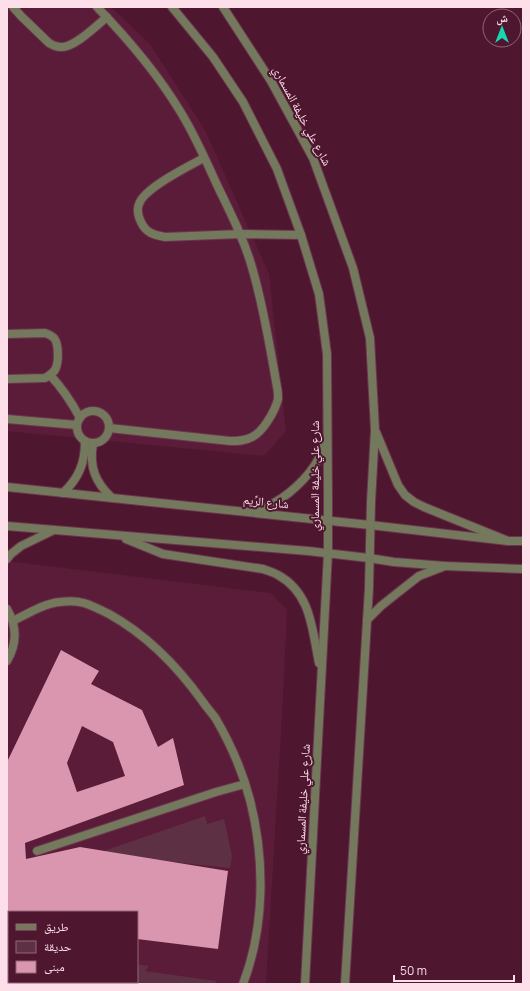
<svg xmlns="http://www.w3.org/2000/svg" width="530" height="991" viewBox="0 0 530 991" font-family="Manrope,'Noto Naskh Arabic',sans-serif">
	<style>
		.built { fill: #5b1c39; fill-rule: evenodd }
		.green { fill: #5e3043 }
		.building { fill: #da95af; fill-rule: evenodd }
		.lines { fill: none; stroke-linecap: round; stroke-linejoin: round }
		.service-casing { stroke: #6a364d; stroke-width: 10 }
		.minor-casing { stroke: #6a364d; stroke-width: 10 }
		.tertiary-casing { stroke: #6a364d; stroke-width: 10 }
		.service { stroke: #74785d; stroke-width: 8 }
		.minor { stroke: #74785d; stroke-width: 8 }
		.tertiary { stroke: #74785d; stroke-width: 8 }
		.labels { text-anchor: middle; stroke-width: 4; stroke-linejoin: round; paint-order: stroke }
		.street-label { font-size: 12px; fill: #fddfe9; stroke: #4e162f }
	</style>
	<rect width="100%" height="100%" fill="#4e162f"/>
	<g class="built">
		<path d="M7,7H111L150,44L206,132L269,274L286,431L264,456L7,431Z"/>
		<path d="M7,561L271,593L287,610L283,698L266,984H7ZM9,912H137V982H9Z"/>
	</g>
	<g class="green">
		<path d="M205,816L207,824L224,819L232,856L230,868L95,854Z"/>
		<path d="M137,964L149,966L145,971L216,981L215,984H110L107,982H137Z"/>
	</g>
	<path class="building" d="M61,650L99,671L91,684L142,710L158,747L173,738L184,785L25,843L26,859L80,847L228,871L218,949L137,939V912H9V981L7,984V762ZM82,726L113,742L125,776L77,792L67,763Z"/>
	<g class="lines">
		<defs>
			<g id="service">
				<path d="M13,7L21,16L49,43C52,45 56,47 61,47C74,48 96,26 107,17"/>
				<path d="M97,7C128,39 157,73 180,111C195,135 206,161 218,187C231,214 245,241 253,271C264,309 270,348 277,387C278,391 278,395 278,399C275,411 263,432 252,437C245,441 238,441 230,441L109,428"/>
				<path d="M204,158C189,166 144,188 139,204C137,209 138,216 141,222C146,233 154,235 165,237L241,234L301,235"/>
				<path d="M7,334L45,333C48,334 51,335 54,338C59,344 59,363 55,370C52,374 49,376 45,378L7,379"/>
				<path d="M50,375C63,389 71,401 80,418"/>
				<circle cx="93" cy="427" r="16"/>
				<path d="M7,419L77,425"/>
				<path d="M93,443C89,467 95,482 112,498"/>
				<path d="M63,493C79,478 85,463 85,441"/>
				<path d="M7,559L11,554L21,546L54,530"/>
				<path d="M7,609C17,626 17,644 7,661"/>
				<path d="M13,621C27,614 45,603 60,602C68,601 77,601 84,603C93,606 101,610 109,614C147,635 178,667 203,702C207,708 212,713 216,719C230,743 243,773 250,800C265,859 265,927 243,984"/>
				<path d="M37,851L216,792L245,784"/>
				<path d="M85,982L89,984"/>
			</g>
			<g id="minor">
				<path d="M370,525L508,541H523"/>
				<path d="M369,558L394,562L445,566L523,569"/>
			</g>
			<g id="tertiary">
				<path d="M172,7L213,57L243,102L277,169L301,235L319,294L327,354L328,498V553L305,984"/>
				<path d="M223,7L271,81L313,158L353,268L370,338L375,430L371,502L369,588L345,984"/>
				<path d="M376,432L398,485L405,495L414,502L424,507L508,541"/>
				<path d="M7,487L370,525"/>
				<path d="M250,511C255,509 262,508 267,506C287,498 309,477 319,458C322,453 323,447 326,441"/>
				<path d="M7,526L308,551L369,558"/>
				<path d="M126,539L163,554L263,569C268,571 273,572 278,575C311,593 312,629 319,663"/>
				<path d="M367,620L381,606L396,594L419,576L445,566"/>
			</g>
		</defs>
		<use href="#service" class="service-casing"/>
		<use href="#minor" class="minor-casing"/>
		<use href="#tertiary" class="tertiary-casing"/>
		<use href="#service" class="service"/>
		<use href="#minor" class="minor"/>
		<use href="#tertiary" class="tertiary"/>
	</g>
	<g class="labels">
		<g class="street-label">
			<text transform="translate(302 116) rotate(62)" y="4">شارع علي خليفة المسماري</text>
			<text transform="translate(315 476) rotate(-90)" y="4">شارع علي خليفة المسماري</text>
			<text transform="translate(266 502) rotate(6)" y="4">شارع الرِّيم</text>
			<text transform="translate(303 799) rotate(-87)" y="4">شارع علي خليفة المسماري</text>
		</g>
	</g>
	<rect width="530" height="991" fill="none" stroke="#fddfe9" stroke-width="16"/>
	<rect x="8" y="911" width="130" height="72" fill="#4e162f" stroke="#946679"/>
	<rect x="16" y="924" width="20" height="6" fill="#74785d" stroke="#946679"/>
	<text x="44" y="931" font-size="12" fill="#fddfe9">طريق</text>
	<rect x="16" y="941" width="20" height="12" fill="#5e3043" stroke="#946679"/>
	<text x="44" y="951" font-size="12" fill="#fddfe9">حديقة</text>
	<rect x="16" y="961" width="20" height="12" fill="#da95af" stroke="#946679"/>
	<text x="44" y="971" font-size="12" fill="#fddfe9">مبنى</text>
	<g transform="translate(502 28)"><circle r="19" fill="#4e162f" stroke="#946679"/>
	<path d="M0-3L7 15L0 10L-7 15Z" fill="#15d5b3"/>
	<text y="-6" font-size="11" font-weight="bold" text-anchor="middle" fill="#fddfe9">ش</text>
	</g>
	<path d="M394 975v6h120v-6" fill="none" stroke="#fddfe9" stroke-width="2"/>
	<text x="400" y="975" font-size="12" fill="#fddfe9" stroke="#4e162f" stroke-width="3" paint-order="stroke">50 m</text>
</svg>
